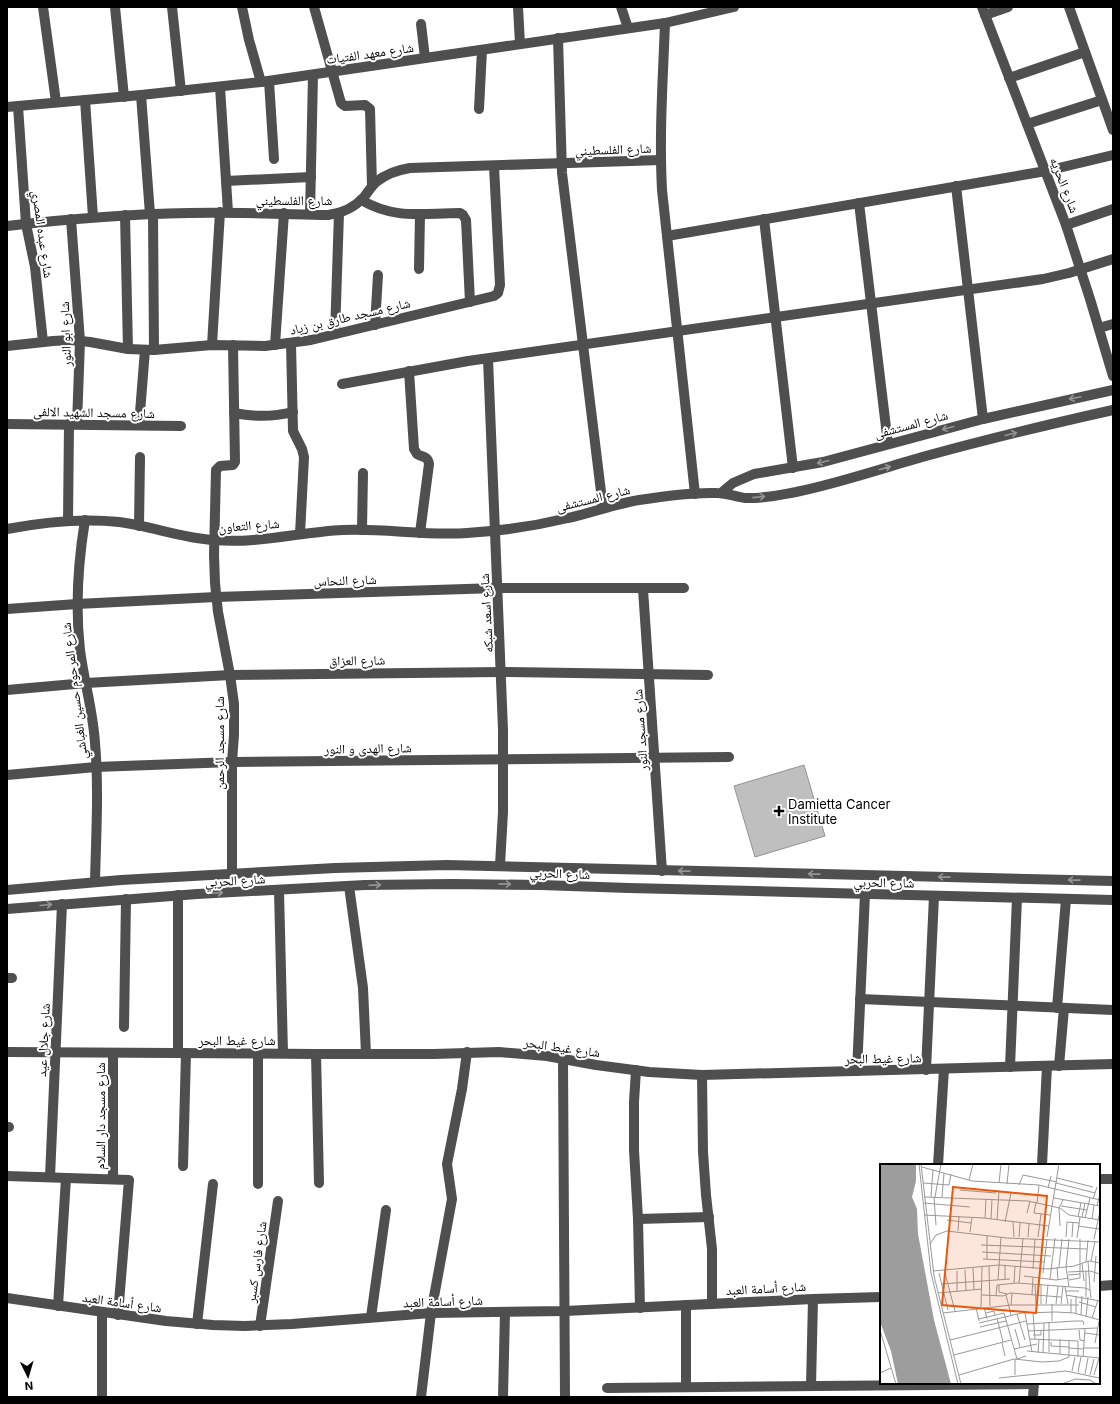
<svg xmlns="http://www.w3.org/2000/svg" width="1120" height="1404" viewBox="0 0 1120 1404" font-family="Inter,'Noto Naskh Arabic',sans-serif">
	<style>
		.building { fill: #bfbfbf; stroke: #939393 }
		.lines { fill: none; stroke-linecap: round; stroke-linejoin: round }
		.minor { stroke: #4f4f4f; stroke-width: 10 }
		.oneway { stroke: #959595 }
		.poi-dot { fill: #000; stroke: #fff; stroke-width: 1.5 }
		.labels { text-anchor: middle; stroke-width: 4; stroke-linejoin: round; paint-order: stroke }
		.street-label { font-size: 13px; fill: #000; stroke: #fff }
		.poi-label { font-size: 13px; fill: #000; stroke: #fff; text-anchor: start }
		.inset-road { fill: none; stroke: #999; stroke-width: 1 }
		.view { fill: #e8590c; fill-opacity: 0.15; stroke: #e8590c; stroke-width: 2 }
		.inset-edge { fill: none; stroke: #000; stroke-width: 2 }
	</style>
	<rect width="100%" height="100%" fill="#fff"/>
	<path class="building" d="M804,765L825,836L755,857L734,786Z"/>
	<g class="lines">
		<g class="minor">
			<path d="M43,7L56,102"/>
			<path d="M115,7L124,97"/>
			<path d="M172,7L181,91"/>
			<path d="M242,7L249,40L261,82"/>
			<path d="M314,7L341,103L345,106L365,105L370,109L372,186"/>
			<path d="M518,7L520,44"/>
			<path d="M621,7L628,28"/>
			<path d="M982,7L1066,225L1090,299L1113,376"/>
			<path d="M1069,7L1113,130"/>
			<path d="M985,15L1008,7"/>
			<path d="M665,23C663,78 659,134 662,190L695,494"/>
			<path d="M421,24L425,58"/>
			<path d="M558,38L562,173L603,508"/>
			<path d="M1009,78L1085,52"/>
			<path d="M269,81L274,159"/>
			<path d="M220,87L228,212"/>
			<path d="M141,95L150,214"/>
			<path d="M85,100L93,217"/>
			<path d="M18,106L26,224L35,267L43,342"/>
			<path d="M7,107L141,95L261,82L665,23L734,7"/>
			<path d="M479,109L482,50"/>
			<path d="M1027,124L1102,100"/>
			<path d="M226,181L311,177"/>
			<path d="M956,186L983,419"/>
			<path d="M361,200C396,220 422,213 460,213L463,215L466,220L470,302"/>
			<path d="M859,203L888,444"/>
			<path d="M153,214L154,350"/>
			<path d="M310,214L313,75"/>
			<path d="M125,215L128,349"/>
			<path d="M71,219L80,341L77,424"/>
			<path d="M764,219L793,468"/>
			<path d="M1066,225L1113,209"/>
			<path d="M7,226C68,219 128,214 189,213C235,212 282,214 328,215C343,213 354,208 364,197C368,192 371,187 376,182C386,174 397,170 410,168L661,160"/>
			<path d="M667,236L1046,171L1113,155"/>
			<path d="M419,269L420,214"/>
			<path d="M375,325L378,275"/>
			<path d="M1099,328L1113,324"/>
			<path d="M335,334L339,213"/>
			<path d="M291,343L293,431L302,449L304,457L300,534"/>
			<path d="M212,345L220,212"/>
			<path d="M275,345L284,213"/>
			<path d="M7,346L53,341L71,340L90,342L128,349L154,350L212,345L265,346L311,340L494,296L498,293L500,285L494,166"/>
			<path d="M488,359L503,730V812L500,865"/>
			<path d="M409,371L414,449L417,454C422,457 428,456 429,464L420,533"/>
			<path d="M342,384L468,361L1043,279L1069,273L1113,259"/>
			<path d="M234,413C254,417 273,417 293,412"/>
			<path d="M7,424L181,426"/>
			<path d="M139,425L145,350"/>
			<path d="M721,493L733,483L754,474L823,462L983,419L1113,390"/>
			<path d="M85,520C78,563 75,606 80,650C84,681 93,711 95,743C99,789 96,836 95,882"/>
			<path d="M68,521L69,424"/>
			<path d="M139,526L140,457"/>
			<path d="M7,529C44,522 81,518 119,522C151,526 182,538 214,540C257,544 300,532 343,530C384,528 426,536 467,533C501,531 535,526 568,518C591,513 615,504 639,500C664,496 691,492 717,493C727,493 736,497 745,498C762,499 779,495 796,492C840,483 883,468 926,456C988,439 1050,424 1113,410"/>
			<path d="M362,530L363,473"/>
			<path d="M643,589L662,871"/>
			<path d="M7,609L77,604L216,597L497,588H684"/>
			<path d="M7,690L86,683L230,675L502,672L708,675"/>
			<path d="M7,775L96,767L232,762L729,757"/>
			<path d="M232,874V762L234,735V704L230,675L218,612L215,583L214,555L216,470L220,466L233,465L235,462L233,345"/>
			<path d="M349,886L363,988L366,1054"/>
			<path d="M7,890L121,880L335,868L447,865L1113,881"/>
			<path d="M279,891L283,1053"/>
			<path d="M7,909L197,894L365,885L453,884L541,885L629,888L1113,900"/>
			<path d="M7,978H12"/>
			<path d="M860,999L1113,1010"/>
			<path d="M1057,1008L1066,899"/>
			<path d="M124,1027L126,899"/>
			<path d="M7,1052L316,1054H434L499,1052L547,1056L596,1065L649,1072L702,1075L1113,1064"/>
			<path d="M113,1053V1179"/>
			<path d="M178,1053V895"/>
			<path d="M316,1054L319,1183"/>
			<path d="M563,1059L565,1397"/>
			<path d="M1059,1066L1064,1008"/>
			<path d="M1010,1067L1017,898"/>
			<path d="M636,1070L634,1102V1150L638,1219L640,1308"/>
			<path d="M926,1070L934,896"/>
			<path d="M857,1071L865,894"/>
			<path d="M702,1075L703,1152L706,1195L712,1249V1304"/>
			<path d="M7,1127H9"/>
			<path d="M938,1165L944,1069"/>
			<path d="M1042,1165L1047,1066"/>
			<path d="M183,1166L186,1053"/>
			<path d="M7,1176L129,1180L118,1315"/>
			<path d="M50,1177L62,904"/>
			<path d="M1099,1179H1113"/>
			<path d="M258,1184V1053"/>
			<path d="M638,1219L709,1217"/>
			<path d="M1099,1286L1113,1285"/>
			<path d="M7,1298L166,1321L213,1325L245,1326L292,1324L431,1313L565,1311L813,1299L881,1297"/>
			<path d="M686,1305V1387"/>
			<path d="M58,1306L66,1178"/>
			<path d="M102,1313V1397"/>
			<path d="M371,1317L386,1210"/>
			<path d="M197,1324L213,1184"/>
			<path d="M260,1326L278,1201"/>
			<path d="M811,1386L813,1299"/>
			<path d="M607,1388L1034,1384"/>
			<path d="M421,1397L431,1313L452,1199L447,1164L462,1089L467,1052"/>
			<path d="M503,1397L505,1312"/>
			<path d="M1033,1397L1034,1383"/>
		</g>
	</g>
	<defs><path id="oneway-shaft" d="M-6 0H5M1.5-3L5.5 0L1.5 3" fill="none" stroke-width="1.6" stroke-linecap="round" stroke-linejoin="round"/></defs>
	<g class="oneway">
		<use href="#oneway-shaft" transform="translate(1075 398) rotate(168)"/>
		<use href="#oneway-shaft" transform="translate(948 428) rotate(165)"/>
		<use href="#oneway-shaft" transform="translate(1011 434) rotate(-14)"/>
		<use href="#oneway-shaft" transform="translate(823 462) rotate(166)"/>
		<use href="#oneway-shaft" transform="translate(885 468) rotate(-16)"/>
		<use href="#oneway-shaft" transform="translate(759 497) rotate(-6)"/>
		<use href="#oneway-shaft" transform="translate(684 871) rotate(-179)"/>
		<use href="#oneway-shaft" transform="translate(814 874) rotate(-179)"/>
		<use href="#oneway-shaft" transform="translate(944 877) rotate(-179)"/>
		<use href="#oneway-shaft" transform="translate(1074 880) rotate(-179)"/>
		<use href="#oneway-shaft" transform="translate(505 884) rotate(1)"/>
		<use href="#oneway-shaft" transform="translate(375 885) rotate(-2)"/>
		<use href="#oneway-shaft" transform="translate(217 893) rotate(-3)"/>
		<use href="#oneway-shaft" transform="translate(46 905) rotate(-5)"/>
	</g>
	<path class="poi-dot" d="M777 805h4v4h4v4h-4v4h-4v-4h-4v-4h4z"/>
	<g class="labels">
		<g class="street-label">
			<text transform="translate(370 53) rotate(-8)" y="5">شارع معهد الفتيات</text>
			<text transform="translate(613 149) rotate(-2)" y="5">شارع الفلسطيني</text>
			<text transform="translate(1065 185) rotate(69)" y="5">شارع الحريه</text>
			<text x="294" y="205">شارع الفلسطيني</text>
			<text transform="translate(43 234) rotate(82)" y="5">شارع عبده المصري</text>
			<text transform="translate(350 316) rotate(-13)" y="5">شارع مسجد طارق بن زياد</text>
			<text transform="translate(65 334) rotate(-92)" y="5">شارع ابو النور</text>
			<text transform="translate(94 412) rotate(1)" y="5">شارع مسجد الشهيد الالفى</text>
			<text transform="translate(911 424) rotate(-15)" y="5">شارع المستشفى</text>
			<text transform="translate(593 498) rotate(-14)" y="5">شارع المستشفى</text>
			<text transform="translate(249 525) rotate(-4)" y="5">شارع التعاون</text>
			<text transform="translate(345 580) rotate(-2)" y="5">شارع النحاس</text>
			<text transform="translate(486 613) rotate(-93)" y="5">شارع اسعد شبكه</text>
			<text transform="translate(357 660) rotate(-1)" y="5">شارع العزاق</text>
			<text transform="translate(74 691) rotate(-97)" y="5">شارع المرحوم حسين الغباشي</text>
			<text transform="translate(640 730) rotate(-94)" y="5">شارع مسجد النور</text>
			<text transform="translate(219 743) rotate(-90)" y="5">شارع مسجد الرحمن</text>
			<text transform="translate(368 748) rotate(-1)" y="5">شارع الهدى و النور</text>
			<text transform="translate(560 873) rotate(2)" y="5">شارع الحربي</text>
			<text transform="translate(235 880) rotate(-3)" y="5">شارع الحربي</text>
			<text transform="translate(884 882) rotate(1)" y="5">شارع الحربي</text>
			<text transform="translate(43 1040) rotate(-87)" y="5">شارع جلال عيد</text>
			<text x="237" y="1045">شارع غيط البحر</text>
			<text transform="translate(562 1047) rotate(8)" y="5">شارع غيط البحر</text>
			<text transform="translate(883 1058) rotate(-1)" y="5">شارع غيط البحر</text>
			<text transform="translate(100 1116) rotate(-90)" y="5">شارع مسجد دار السلام</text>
			<text transform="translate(256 1262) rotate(-82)" y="5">شارع فارس كسبر</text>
			<text transform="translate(766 1288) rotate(-3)" y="5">شارع أسامة العبد</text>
			<text transform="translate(443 1301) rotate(-2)" y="5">شارع أسامة العبد</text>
			<text transform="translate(122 1302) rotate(8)" y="5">شارع أسامة العبد</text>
		</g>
		<g class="poi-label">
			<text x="788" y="809">Damietta Cancer<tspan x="788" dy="15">Institute</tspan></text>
		</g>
	</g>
	<g transform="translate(880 1164)">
		<rect width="220" height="220" fill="#fff"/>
		<path d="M0,0H36V17L32,33L37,45L38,70L54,156L71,220H18L11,187L0,158Z" fill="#9d9d9d"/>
		<path class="inset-road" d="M39,0L51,109L78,220M41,0L54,112L81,220M42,3L92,17L159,21L220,36M177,14L213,23M89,16L93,0M43,19L69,21L71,10M119,19L121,0M176,19L215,29M127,20L129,0M139,21L143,11L177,18M168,24L171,12M80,26L116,29M44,33L148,37L180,44L189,51L220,56M51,33L53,5M54,33L56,61M55,33L61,0M62,33L64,9M174,34L220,42M213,35L217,23M156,38L154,49L170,51M44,39L90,43M157,39L159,21M181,42L207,46M217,42L220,30M147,49L150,37M44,51L104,54L169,62M198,53L201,39M202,53L205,39M105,54L106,35M205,54L210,34M111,55L112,35M212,55L214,41M67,56L91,59M117,56L119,27M125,58L131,29M133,58L134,73M180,62L179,44L183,36M198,62L219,65L220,61M78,67L79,52M90,68L92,53M139,73L140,59M148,73L149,60M158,73L161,50M167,73L179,0M186,73L187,58L199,59M192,73L193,58M197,74L200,53M214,75L220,47M50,80L56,71L67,67L127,74L220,78M101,81L207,85M102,88L171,92M103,95L164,98M107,95V72M208,97L210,126M211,97L215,77M206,98L208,76M202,99L204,117M109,102L110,142M177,103L178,116M179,103L182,75M93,104L94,125M153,105L155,75M85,106L86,126M53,107L119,101L168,105L194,102L209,97L220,99M77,107V127M206,107V133M188,108L210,107L220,110M59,109L68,146M65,109L75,147M163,109L167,75M188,111L200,110M144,112L176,116L189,114M125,115V102M170,115L175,74M118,116L121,73M189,116L200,114V75M214,118L216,92M134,119L135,102M139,119L143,74M61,120L130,115M155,120L156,140M119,121V128L127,130M185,123L188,140M189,123L186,103L189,75M185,127H199M58,129L102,125M102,131L123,132L130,129L181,133M126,131L131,151M152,131L153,113M186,131L220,137M116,132L117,121L137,119L205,124L210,126L211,134M196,132V150M191,135V149M199,138L216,143M161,140V120M166,140L168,121M172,140V157M176,140L178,122M181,140L183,122M131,141L132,129M96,143L99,157M101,143L102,103M104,143L107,155M63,149L131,141H199M106,149L114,147L115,151M145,149L152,188M153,149L155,175M137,150L145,176M201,151L202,132M206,153L208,133M117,154L123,178M212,154L218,136M99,155L124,149L137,195L146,192M99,159L142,149L176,148L194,149L220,156M147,160L195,157H203L204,161M100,163L126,157M135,165L140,183M0,166L16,220M199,166L200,176L205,177M148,167L217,164M205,169L220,171M153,171H161V166M150,175L198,177V193M70,176L146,157M189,176V193M171,178V182L189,183M122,179L125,192M215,179L220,152M189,184L204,185M204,184H220M134,185L157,180M147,187L220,194M169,188V158M158,189L159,175M163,189L164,159M180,190V175M74,191L131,176M203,193L205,165M192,207L195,193M198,208L201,193M0,209L11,204M205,210L208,194M79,211L134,195L162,198L179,197L189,193M135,211V195M210,211L214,195M214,211L219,194M119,214L186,207L219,214M182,220L195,215L210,216L216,220"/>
		<path class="view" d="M73,23L167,32L156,149L62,141Z"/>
		<rect width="220" height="220" class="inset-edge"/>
	</g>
	<rect width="1120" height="1404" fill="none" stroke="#000000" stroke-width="16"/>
	<g transform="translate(28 1376) rotate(175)" stroke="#ffffff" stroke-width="3" paint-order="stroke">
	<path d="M0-3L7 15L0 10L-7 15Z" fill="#000000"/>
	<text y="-6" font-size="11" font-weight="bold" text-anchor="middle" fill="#000000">N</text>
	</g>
</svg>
